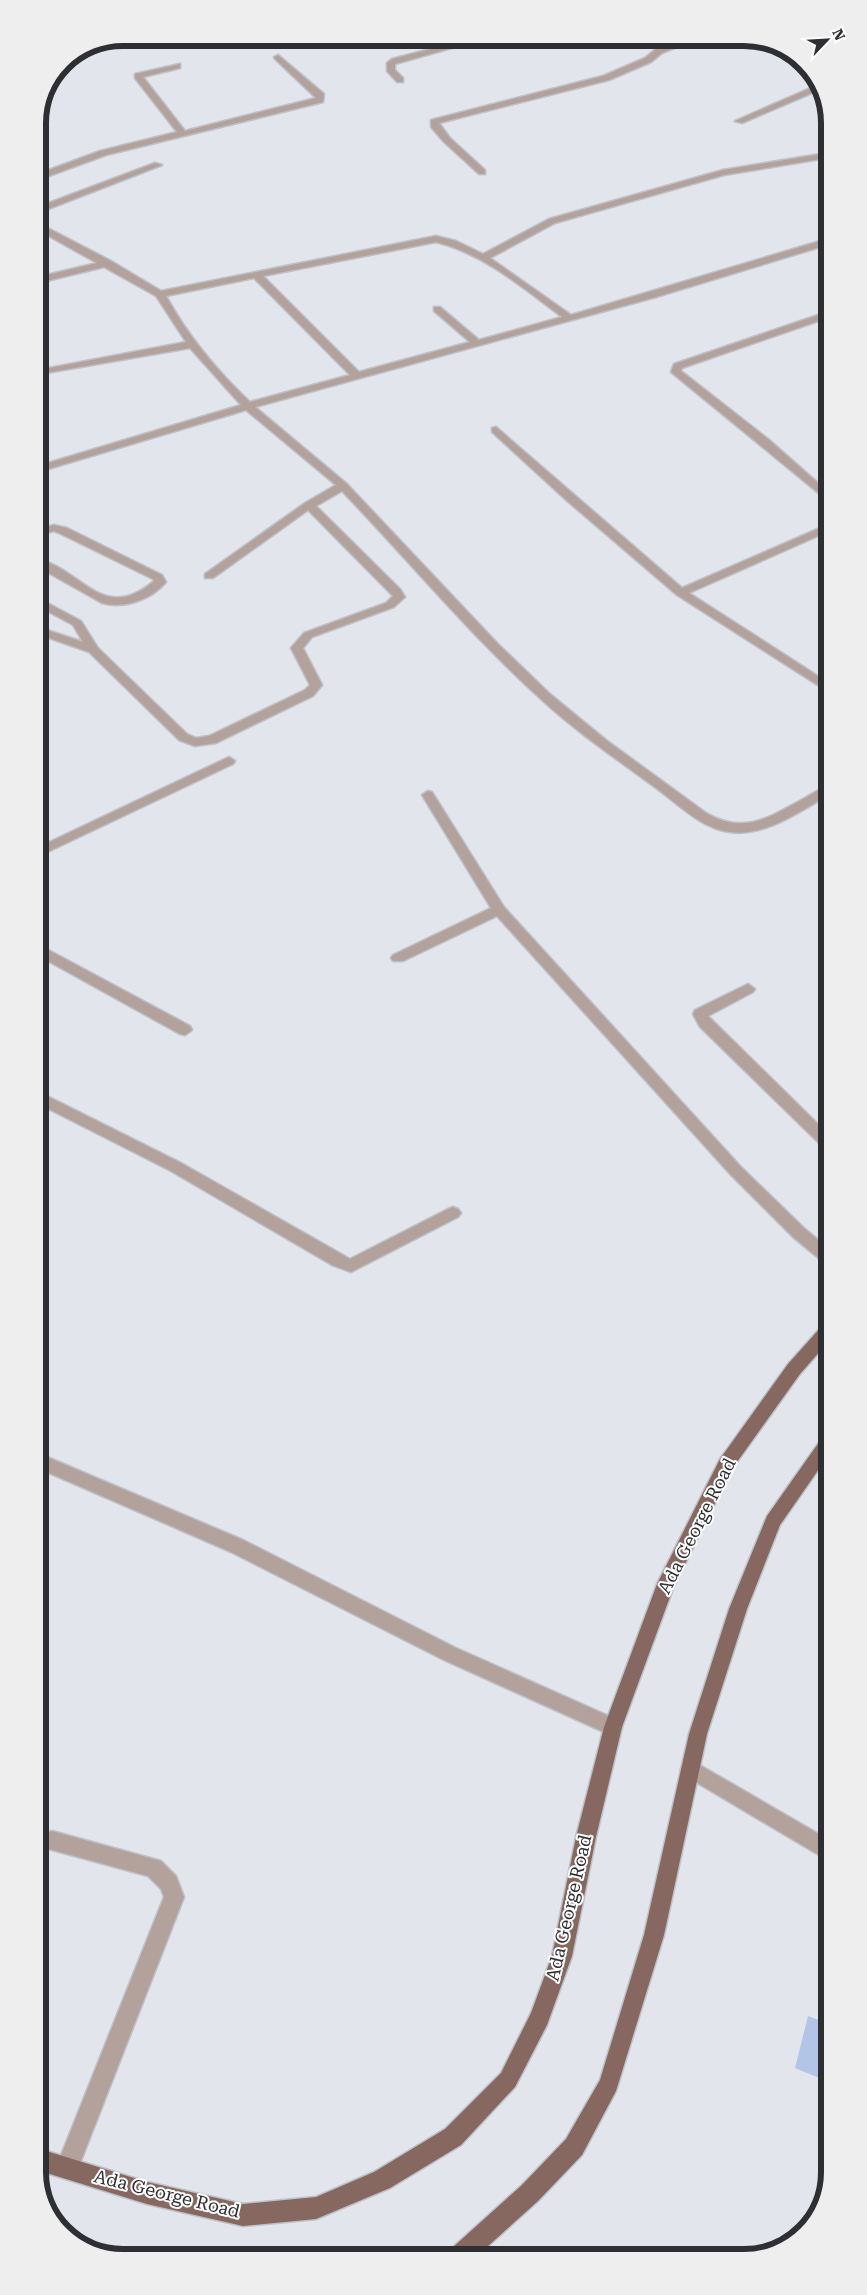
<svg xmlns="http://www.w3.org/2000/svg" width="867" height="2295" viewBox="0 0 867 2295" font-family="'Roboto Serif',serif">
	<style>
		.water { fill: #b3c5e6 }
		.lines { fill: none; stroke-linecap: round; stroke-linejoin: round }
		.minor-casing { stroke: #bec1c7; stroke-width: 3 }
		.major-casing { stroke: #bec1c7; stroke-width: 3 }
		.minor { fill: #b3a19c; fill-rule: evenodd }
		.major { fill: #876860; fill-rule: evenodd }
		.labels { text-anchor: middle; stroke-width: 4; stroke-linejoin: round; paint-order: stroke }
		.near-street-label { font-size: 18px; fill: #2e2f32; stroke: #fff }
		.rim { fill: none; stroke: #2e2f32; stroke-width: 6 }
	</style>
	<rect width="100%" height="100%" fill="#e2e5ec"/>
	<path class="water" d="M808,2016L829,2024V2082L795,2068Z"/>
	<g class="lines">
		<defs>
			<g id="minor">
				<path d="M687,38H699L662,53L651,62L609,80L439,123L450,138L485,170V174H479L444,142L431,127V120L603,76L645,58L656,49Z"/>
				<path d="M465,40H480L395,64V70L403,78V82H397L387,71V63L392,59Z"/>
				<path d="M278,55L324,94L323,102L106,155L38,180V174L100,151L177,132L135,78V74L180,64V68L143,77L185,131L316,98L275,59L274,57Z"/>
				<path d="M815,86L819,90L742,123L735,121Z"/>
				<path d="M827,153V158L724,175L555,223L490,258L571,315L827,239V245L656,297L255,407L347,484L498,644L550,694L606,740L706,813C744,835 768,818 803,799C811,795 818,789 827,787V796C799,812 764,837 730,832C702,829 678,804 656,788C618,760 578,733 543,701C471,636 409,561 342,491L316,506L400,589L405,597L394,607L312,637L303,648L322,685L313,696L216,743L195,746L179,740L89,652L38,634V627L83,642L73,625L38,606V598L81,621L98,648L187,734L196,738L209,736L305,690L310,685L291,648L304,633L386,603L393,596L308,510L213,578H205V574L305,503L336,485L246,410L38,472V466L241,405L190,348L40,374L39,372L44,369L186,342L156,296L104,267L38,283V277L97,263L38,230V223L111,261L161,291L436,236L456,241L483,254L549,219L723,170ZM436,242C484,254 523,288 562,317L479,340L440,307H434V311L470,342L359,372L263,276ZM254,278L350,375L250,402C216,370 188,336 166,296Z"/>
				<path d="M155,163L162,165L38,213V207Z"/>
				<path d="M827,312V318L682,368L681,371L768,439L827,491V500L671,372L674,364Z"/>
				<path d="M496,427L682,588L827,525V532L689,593L827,682V691L677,595L565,499L492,432V428Z"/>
				<path d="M54,525L67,528L162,575L166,582C151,600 124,609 102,603L38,567V559C84,571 103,624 154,581L153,579L59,533L54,531L38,535V529Z"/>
				<path d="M229,757L235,761L233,764L39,856V847Z"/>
				<path d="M428,791L432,792L504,907L741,1167L805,1229L828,1248V1263L822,1261L793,1237L731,1175L497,916L403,961H393L391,958L393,955L491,908L422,795Z"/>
				<path d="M39,945L190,1026L192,1030L185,1035L180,1034L39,956Z"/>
				<path d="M748,984L755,989L753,992L708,1016L828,1134V1149L823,1147L700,1027L693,1014L695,1010Z"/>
				<path d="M39,1092L181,1163L350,1259L448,1209L453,1207L458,1209L461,1213L458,1217L351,1272L332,1265L171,1171L39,1104Z"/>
				<path d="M40,1454L243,1540L456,1648L620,1721L622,1727L620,1733L613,1736L606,1733L444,1660L231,1552L40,1469Z"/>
				<path d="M691,1760L829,1840V1861L684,1775L681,1769L684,1763Z"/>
				<path d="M52,1831L161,1861L176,1876L184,1897L75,2176L67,2179L59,2176L56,2168L164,1897L161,1889L148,1876L45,1848L42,1841L45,1834Z"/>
			</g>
			<g id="major">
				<path d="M828,1324V1342L800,1374L732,1469L674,1586L622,1727L596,1837L572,1956L547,2025L515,2087L461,2145L390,2188L316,2219L243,2226L147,2204L40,2171V2149L147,2182L243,2204L316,2197L374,2172L445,2129L501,2073L531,2013L552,1956L576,1837L604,1727L657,1584L720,1459L788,1364L822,1326Z"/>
				<path d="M828,1436V1456L780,1525L747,1609L707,1734L664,1935L616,2091L582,2155L538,2201L477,2256H449L452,2248L522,2185L566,2139L600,2080L644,1935L689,1734L729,1609L767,1516L822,1438Z"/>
			</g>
		</defs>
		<use href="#minor" class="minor-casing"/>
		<use href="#major" class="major-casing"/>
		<use href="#minor" class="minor"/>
		<use href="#major" class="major"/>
	</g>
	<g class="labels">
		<g class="near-street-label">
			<text transform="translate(697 1526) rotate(-63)" y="6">Ada George Road</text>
			<text transform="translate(569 1908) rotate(-77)" y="6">Ada George Road</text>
			<text transform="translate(167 2194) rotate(14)" y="6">Ada George Road</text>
		</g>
	</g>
	<path d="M0 0H867V2295H0ZM123 46H744A77 77 0 0 1 821 123V2172A77 77 0 0 1 744 2249H123A77 77 0 0 1 46 2172V123A77 77 0 0 1 123 46Z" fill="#eeeeef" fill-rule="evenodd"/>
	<path class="rim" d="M123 46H744A77 77 0 0 1 821 123V2172A77 77 0 0 1 744 2249H123A77 77 0 0 1 46 2172V123A77 77 0 0 1 123 46Z"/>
	<g transform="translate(827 40) rotate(65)" stroke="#ffffff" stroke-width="4" paint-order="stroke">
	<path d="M0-4L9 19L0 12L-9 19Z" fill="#2e2f32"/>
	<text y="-8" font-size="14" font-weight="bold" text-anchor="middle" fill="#2e2f32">N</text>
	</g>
</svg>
